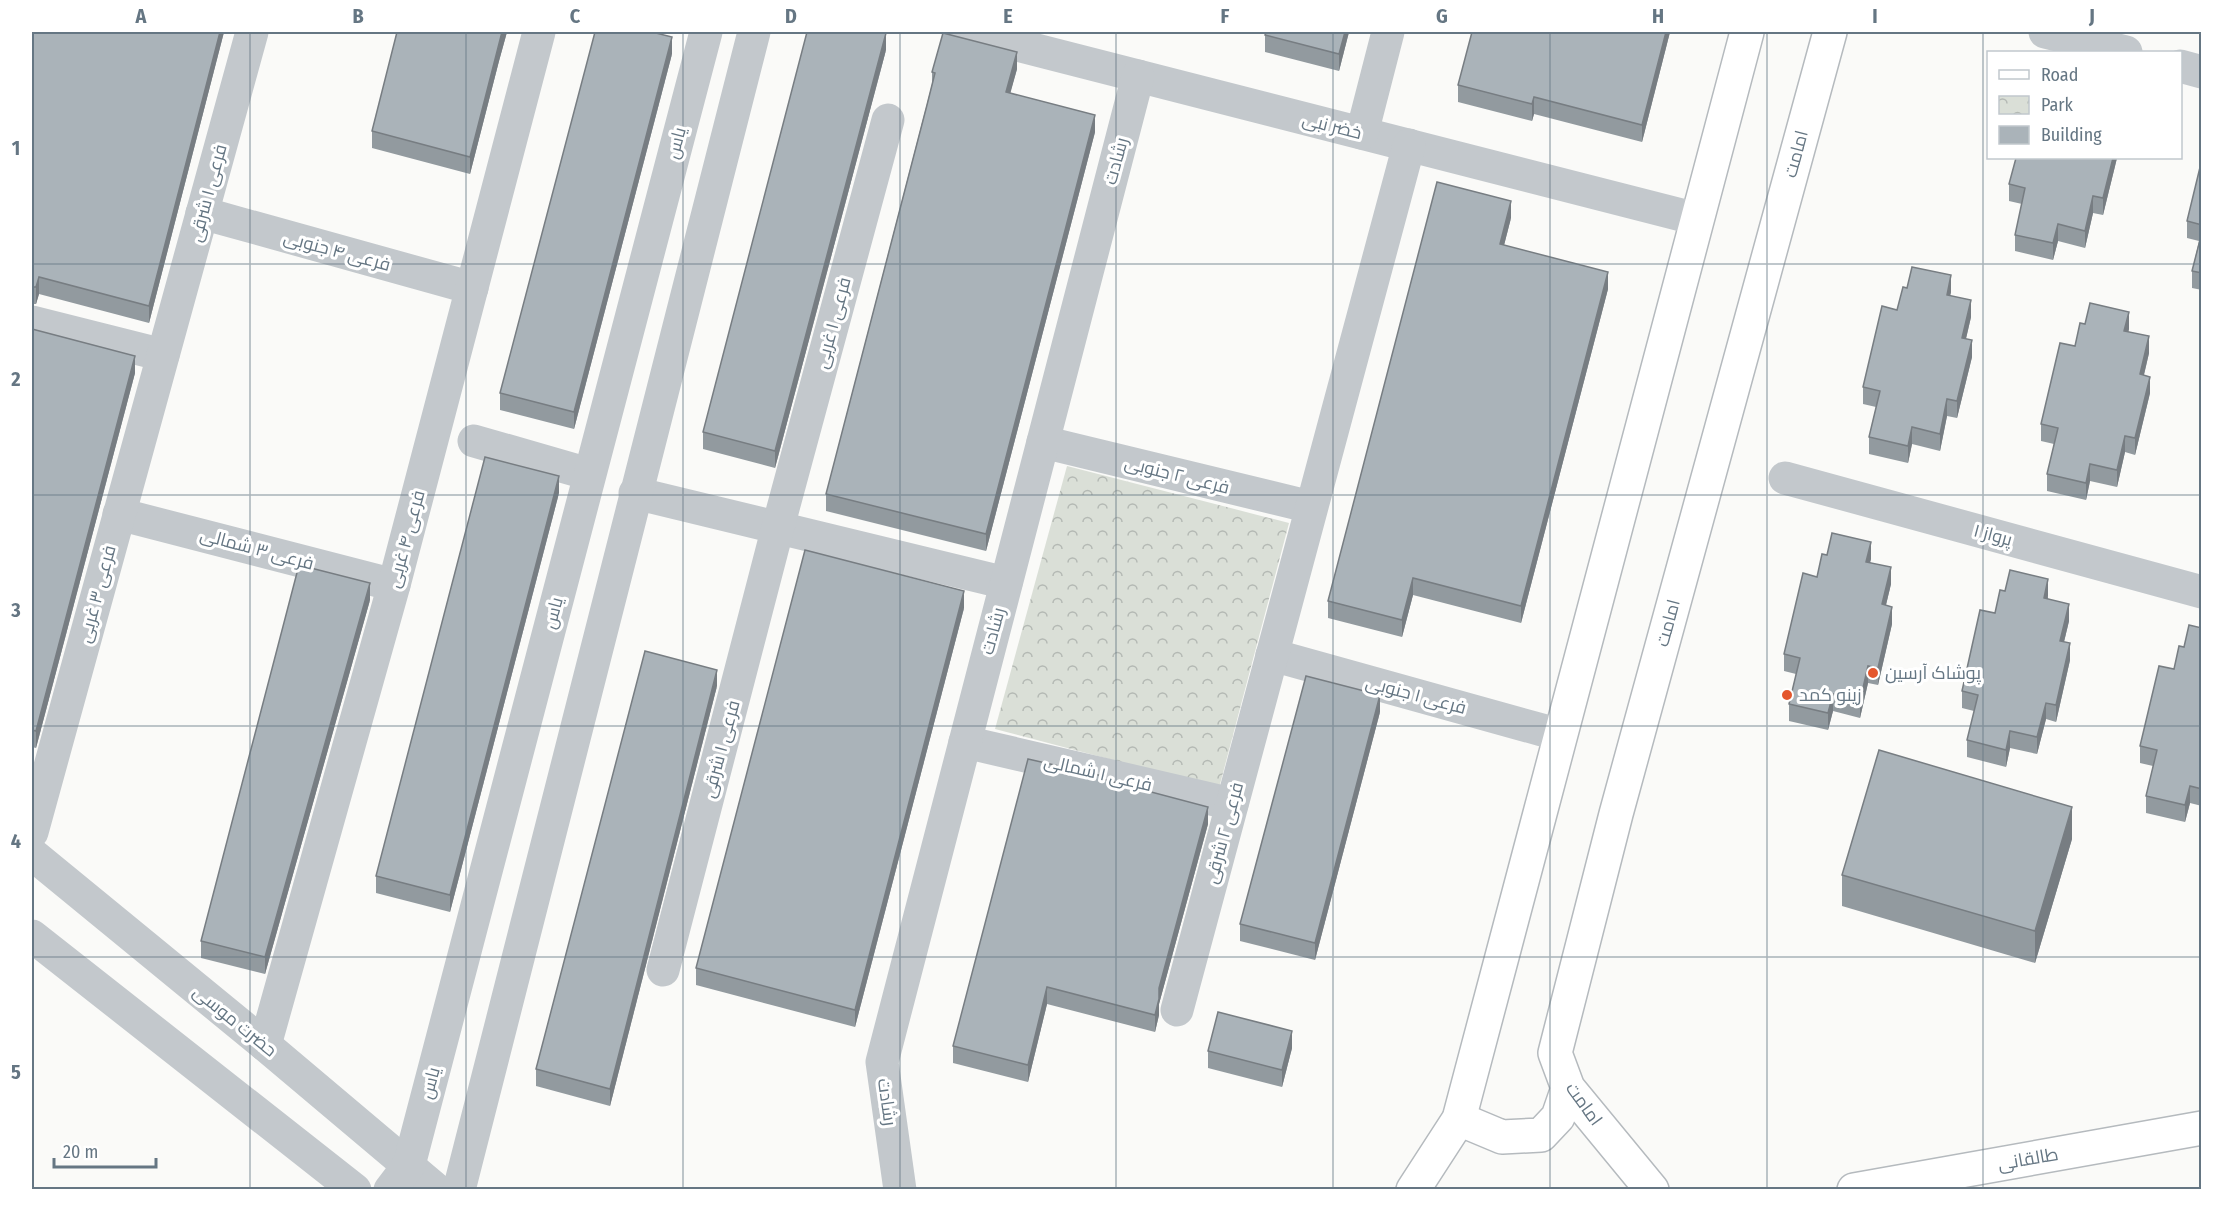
<svg xmlns="http://www.w3.org/2000/svg" width="2233" height="1221" viewBox="0 0 2233 1221" font-family="'Fira Sans Condensed',Cairo,sans-serif">
	<style>
		.park { fill: url(#park-crowns) }
		.lines { fill: none; stroke-linecap: round; stroke-linejoin: round }
		.major-casing { stroke: #b5babe; stroke-width: 36 }
		.minor { stroke: #c3c8cc; stroke-width: 33 }
		.major { stroke: #fff; stroke-width: 33 }
		.wall { fill: #929a9f }
		.shaded-wall { fill: #777d82 }
		.building { fill: #aab3b9; stroke: #777d82; stroke-width: 1.5 }
		.grid { fill: none; stroke: #657683; stroke-width: 1.5; stroke-opacity: 0.55 }
		.poi-dot { fill: #e4572e; stroke: #fff; stroke-width: 2 }
		.labels { text-anchor: middle; stroke-width: 6; stroke-linejoin: round; paint-order: stroke }
		.street-label { font-size: 18px; fill: #657683; stroke: #fff }
		.poi-label { font-size: 18px; fill: #657683; stroke: #fff; text-anchor: start }
		.neatline { fill: none; stroke: #657683; stroke-width: 2 }
		.grid-label { font-size: 20px; text-anchor: middle; font-weight: bold; fill: #657683 }
	</style>
	<defs>
		<pattern id="park-crowns" width="20" height="18" patternUnits="userSpaceOnUse" patternTransform="scale(1.5)"><rect width="20" height="18" fill="#dadfd7"/><path d="M2 6a3 3 0 1 1 6 0M12 15a3 3 0 1 1 6 0" fill="none" stroke="#b4b9b4"/></pattern>
	</defs>
	<rect width="100%" height="100%" fill="#fafaf8"/>
	<path class="park" d="M1067,466L1289,523L1219,788L995,729Z"/>
	<g class="lines">
		<defs>
			<g id="major">
				<path d="M1459,1119L1502,1137L1541,1135L1558,1117L1568,1088"/>
				<path d="M1413,1190L1459,1119L1747,32"/>
				<path d="M1652,1190L1568,1088L1555,1053L1616,814L1830,32"/>
				<path d="M1854,1190L2202,1128"/>
			</g>
		</defs>
		<use href="#major" class="major-casing"/>
		<g class="minor">
			<path d="M966,32L1697,219"/>
			<path d="M2045,32L2126,52"/>
			<path d="M2180,66L2202,72"/>
			<path d="M1362,133L1388,32"/>
			<path d="M202,213L472,288"/>
			<path d="M32,322L163,355"/>
			<path d="M474,441L589,474"/>
			<path d="M1043,442L1311,507"/>
			<path d="M1785,478L2202,592"/>
			<path d="M635,493L1006,583"/>
			<path d="M119,514L394,585"/>
			<path d="M1272,655L1560,735"/>
			<path d="M965,742L1232,804"/>
			<path d="M32,832L252,32"/>
			<path d="M32,854L265,1045L437,1190"/>
			<path d="M32,936L355,1190"/>
			<path d="M663,970L778,527L888,120"/>
			<path d="M1177,1010L1409,145"/>
			<path d="M265,1045L394,585L539,32"/>
			<path d="M390,1190L409,1165L706,32"/>
			<path d="M459,1190L754,32"/>
			<path d="M900,1190L882,1062L1138,76"/>
		</g>
		<use href="#major" class="major"/>
	</g>
	<g class="wall">
		<path d="M32,32H224L149,323L39,294L36,304H32Z"/>
		<path d="M388,32H507L499,61L470,174L372,148V131L397,34Z"/>
		<path d="M1266,32H1349L1339,71L1265,52V35Z"/>
		<path d="M1670,32L1642,142L1534,114L1532,121L1458,102V85Z"/>
		<path d="M886,50L775,468L703,449V432Z"/>
		<path d="M672,54L574,429L500,410V393Z"/>
		<path d="M1017,69L1010,93L1095,132L986,551L826,511V494L932,84V72Z"/>
		<path d="M2016,158H2117L2103,215L2093,213L2085,248L2058,241L2053,260L2015,251V235L2022,204L2009,201V184Z"/>
		<path d="M2202,159V290L2192,288V271L2199,241L2187,238V221Z"/>
		<path d="M1511,218L1504,245L1608,289L1521,623L1413,595L1402,637L1328,618V601Z"/>
		<path d="M1907,288L1951,292L1950,295L1971,317L1966,339L1972,357L1957,418L1947,416L1940,451L1912,444L1908,463L1869,454V437L1876,407L1863,404V387Z"/>
		<path d="M2085,324L2129,329L2128,332L2149,353L2144,375L2150,393L2135,455L2125,452L2117,487L2090,481L2086,500L2047,491V474L2054,444L2041,441V424Z"/>
		<path d="M32,329L135,373L36,748L32,747Z"/>
		<path d="M559,493L450,912L376,893V876Z"/>
		<path d="M1871,559L1870,562L1891,584L1886,605L1892,624L1878,685L1868,683L1860,718L1833,711L1828,730L1789,721V704L1796,674L1784,671V654L1817,577Z"/>
		<path d="M2048,596V599L2069,621L2064,642L2070,660L2056,722L2046,719L2037,754L2010,748L2006,767L1967,757V740L1974,711L1962,708V691Z"/>
		<path d="M370,600L265,974L201,958V941Z"/>
		<path d="M964,608L855,1027L696,985V968Z"/>
		<path d="M2202,628V806L2190,803L2185,822L2146,813V796L2153,766L2140,763V746L2184,647Z"/>
		<path d="M717,686L610,1106L536,1086V1069Z"/>
		<path d="M1380,712L1315,960L1240,941V924Z"/>
		<path d="M1103,779L1208,824L1159,1004V1015L1155,1032L1047,1004L1028,1082L953,1063V1046Z"/>
		<path d="M2072,839L2035,963L1842,906V875Z"/>
		<path d="M1292,1048L1282,1087L1208,1068V1051Z"/>
	</g>
	<g class="shaded-wall">
		<path d="M220,32H224L149,323V306Z"/>
		<path d="M502,32H507L499,61L470,174V157Z"/>
		<path d="M1345,32H1349L1339,71V54Z"/>
		<path d="M1666,32H1670L1642,142V125Z"/>
		<path d="M886,33V50L775,468V451Z"/>
		<path d="M672,37V54L574,429V412Z"/>
		<path d="M1017,52V69L1006,109V92Z"/>
		<path d="M1534,97V114L1532,121V104Z"/>
		<path d="M1095,115V132L986,551V534Z"/>
		<path d="M2113,158H2117L2103,215V198Z"/>
		<path d="M2093,196V213L2085,248V231Z"/>
		<path d="M1511,201V218L1500,261V244Z"/>
		<path d="M2058,224V241L2053,260V243Z"/>
		<path d="M1608,272V289L1521,623V606Z"/>
		<path d="M1951,275V292L1947,312V295Z"/>
		<path d="M39,277V294L36,304V287Z"/>
		<path d="M1971,300V317L1962,355V338Z"/>
		<path d="M2129,312V329L2124,348V331Z"/>
		<path d="M2149,336V353L2140,391V374Z"/>
		<path d="M1972,340V357L1957,418V401Z"/>
		<path d="M135,356V373L36,748V731Z"/>
		<path d="M2150,377V393L2135,455V438Z"/>
		<path d="M1947,399V416L1940,451V434Z"/>
		<path d="M1912,427V444L1908,463V446Z"/>
		<path d="M2125,436V452L2117,487V470Z"/>
		<path d="M2090,464V481L2086,500V483Z"/>
		<path d="M559,476V493L450,912V895Z"/>
		<path d="M1871,542V559L1866,578V562Z"/>
		<path d="M1891,567V584L1882,621V604Z"/>
		<path d="M1413,578V595L1402,637V620Z"/>
		<path d="M2048,579V596L2044,615V598Z"/>
		<path d="M370,583V600L265,974V957Z"/>
		<path d="M964,591V608L855,1027V1010Z"/>
		<path d="M2069,604V621L2060,658V641Z"/>
		<path d="M1892,607V624L1878,685V668Z"/>
		<path d="M2070,643V660L2056,722V705Z"/>
		<path d="M1868,666V683L1860,718V701Z"/>
		<path d="M717,670V686L610,1106V1089Z"/>
		<path d="M1833,694V711L1828,730V713Z"/>
		<path d="M1380,695V712L1315,960V943Z"/>
		<path d="M2046,703V719L2037,754V737Z"/>
		<path d="M2010,731V748L2006,767V750Z"/>
		<path d="M2190,786V803L2185,822V805Z"/>
		<path d="M1208,807V824L1159,1004V1015L1155,1032V1015L1159,988Z"/>
		<path d="M2072,807V839L2035,963V931Z"/>
		<path d="M1047,987V1004L1028,1082V1065Z"/>
		<path d="M1292,1031V1048L1282,1087V1070Z"/>
	</g>
	<g class="building">
		<path d="M32,32H220L149,306L39,277L36,287H32Z"/>
		<path d="M397,32H502L470,157L372,131Z"/>
		<path d="M595,32H652L672,37L574,412L500,393Z"/>
		<path d="M807,32H882L886,33L775,451L703,432Z"/>
		<path d="M1266,32H1345L1339,54L1265,35Z"/>
		<path d="M1472,32H1666L1642,125L1534,97L1532,104L1458,85Z"/>
		<path d="M943,33L1017,52L1006,92L1095,115L986,534L826,494L927,105L935,73L932,72Z"/>
		<path d="M2016,158H2113L2103,198L2093,196L2085,231L2058,224L2053,243L2015,235L2025,188L2009,184Z"/>
		<path d="M2202,159V225L2187,221Z"/>
		<path d="M1437,182L1511,201L1500,244L1608,272L1521,606L1413,578L1402,620L1328,601Z"/>
		<path d="M2202,232V273L2192,271Z"/>
		<path d="M1912,267L1951,275L1947,295L1971,300L1962,338L1972,340L1957,401L1947,399L1940,434L1912,427L1908,446L1869,437L1880,391L1863,387L1882,306L1897,310L1903,287L1907,288Z"/>
		<path d="M2090,303L2129,312L2124,331L2149,336L2140,374L2150,377L2135,438L2125,436L2117,470L2090,464L2086,483L2047,474L2058,428L2041,424L2060,343L2075,346L2080,323L2085,324Z"/>
		<path d="M32,329L135,356L36,731L32,730Z"/>
		<path d="M485,457L559,476L450,895L376,876Z"/>
		<path d="M1832,533L1871,542L1866,562L1891,567L1882,604L1892,607L1878,668L1868,666L1860,701L1833,694L1828,713L1789,704L1800,658L1784,654L1803,573L1817,577L1822,554L1827,555Z"/>
		<path d="M805,550L964,591L855,1010L696,968Z"/>
		<path d="M299,565L370,583L265,957L201,941Z"/>
		<path d="M2010,570L2048,579L2044,598L2069,604L2060,641L2070,643L2056,705L2046,703L2037,737L2010,731L2006,750L1967,740L1978,695L1962,691L1980,610L1995,613L2000,590L2005,591Z"/>
		<path d="M2189,625L2202,628V789L2190,786L2185,805L2146,796L2157,750L2140,746L2159,666L2174,669L2179,646L2184,647Z"/>
		<path d="M645,651L717,670L610,1089L536,1069Z"/>
		<path d="M1306,676L1380,695L1315,943L1240,924Z"/>
		<path d="M1879,750L2072,807L2035,931L1842,875Z"/>
		<path d="M1028,759L1103,776L1102,779L1208,807L1159,988V999L1155,1015L1047,987L1028,1065L953,1046Z"/>
		<path d="M1218,1012L1292,1031L1282,1070L1208,1051Z"/>
	</g>
	<path class="grid" d="M250,32V1190M466,32V1190M683,32V1190M900,32V1190M1116,32V1190M1333,32V1190M1550,32V1190M1767,32V1190M1983,32V1190M32,264H2202M32,495H2202M32,726H2202M32,957H2202"/>
	<g class="poi-dot">
		<circle cx="1873" cy="673" r="6"/>
		<circle cx="1787" cy="695" r="6"/>
	</g>
	<g class="labels">
		<g class="street-label">
			<text transform="translate(1332 126) rotate(14)" y="6">خضر نبی</text>
			<text transform="translate(676 143) rotate(-75)" y="6">یاس</text>
			<text transform="translate(1796 154) rotate(-75)" y="6">امامت</text>
			<text transform="translate(1116 161) rotate(-75)" y="6">رشادت</text>
			<text transform="translate(208 193) rotate(-75)" y="6">فرعی ۱ شرقی</text>
			<text transform="translate(337 251) rotate(15)" y="6">فرعی ۴ جنوبی</text>
			<text transform="translate(833 323) rotate(-75)" y="6">فرعی ۱ غربی</text>
			<text transform="translate(1177 475) rotate(14)" y="6">فرعی ۲ جنوبی</text>
			<text transform="translate(1993 535) rotate(15)" y="6">پرواز ۱</text>
			<text transform="translate(406 539) rotate(-75)" y="6">فرعی ۴ غربی</text>
			<text transform="translate(257 549) rotate(15)" y="6">فرعی ۳ شمالی</text>
			<text transform="translate(97 594) rotate(-75)" y="6">فرعی ۳ غربی</text>
			<text transform="translate(553 613) rotate(-75)" y="6">یاس</text>
			<text transform="translate(1668 623) rotate(-75)" y="6">امامت</text>
			<text transform="translate(993 631) rotate(-75)" y="6">رشادت</text>
			<text transform="translate(1416 695) rotate(15)" y="6">فرعی ۱ جنوبی</text>
			<text transform="translate(721 749) rotate(-75)" y="6">فرعی ۱ شرقی</text>
			<text transform="translate(1098 773) rotate(13)" y="6">فرعی ۱ شمالی</text>
			<text transform="translate(1224 833) rotate(-75)" y="6">فرعی ۲ شرقی</text>
			<text transform="translate(235 1021) rotate(39)" y="6">حضرت موسی</text>
			<text transform="translate(430 1083) rotate(-75)" y="6">یاس</text>
			<text transform="translate(887 1102) rotate(82)" y="6">رشادت</text>
			<text transform="translate(1584 1104) rotate(54)" y="6">امامت</text>
			<text transform="translate(2028 1159) rotate(-10)" y="6">طالقانی</text>
		</g>
		<g class="poi-label">
			<text x="1885" y="679">پوشاک آرسین</text>
			<text x="1799" y="701">زینو کمد</text>
		</g>
	</g>
	<rect width="2233" height="1221" fill="none" stroke="#ffffff" stroke-width="66"/>
	<rect x="1987" y="51" width="195" height="108" fill="#ffffff" stroke="#c1c8cd" stroke-width="1.5"/>
	<rect x="1999" y="70" width="30" height="9" fill="#ffffff" stroke="#c1c8cd" stroke-width="1.5"/>
	<text x="2041" y="81" font-size="18" fill="#657683">Road</text>
	<rect x="1999" y="96" width="30" height="18" fill="url(#park-crowns)" stroke="#c1c8cd" stroke-width="1.5"/>
	<text x="2041" y="111" font-size="18" fill="#657683">Park</text>
	<rect x="1999" y="126" width="30" height="18" fill="#aab3b9" stroke="#c1c8cd" stroke-width="1.5"/>
	<text x="2041" y="141" font-size="18" fill="#657683">Building</text>
	<path d="M54 1158v9h102v-9" fill="none" stroke="#657683" stroke-width="3"/>
	<text x="63" y="1158" font-size="18" fill="#657683" stroke="#ffffff" stroke-width="4.5" paint-order="stroke">20 m</text>
	<rect x="33" y="33" width="2167" height="1155" class="neatline"/>
	<g class="grid-label">
		<text x="141" y="23">A</text>
		<text x="358" y="23">B</text>
		<text x="575" y="23">C</text>
		<text x="791" y="23">D</text>
		<text x="1008" y="23">E</text>
		<text x="1225" y="23">F</text>
		<text x="1442" y="23">G</text>
		<text x="1658" y="23">H</text>
		<text x="1875" y="23">I</text>
		<text x="2092" y="23">J</text>
		<text x="16" y="155">1</text>
		<text x="16" y="386">2</text>
		<text x="16" y="617">3</text>
		<text x="16" y="848">4</text>
		<text x="16" y="1079">5</text>
	</g>
</svg>
